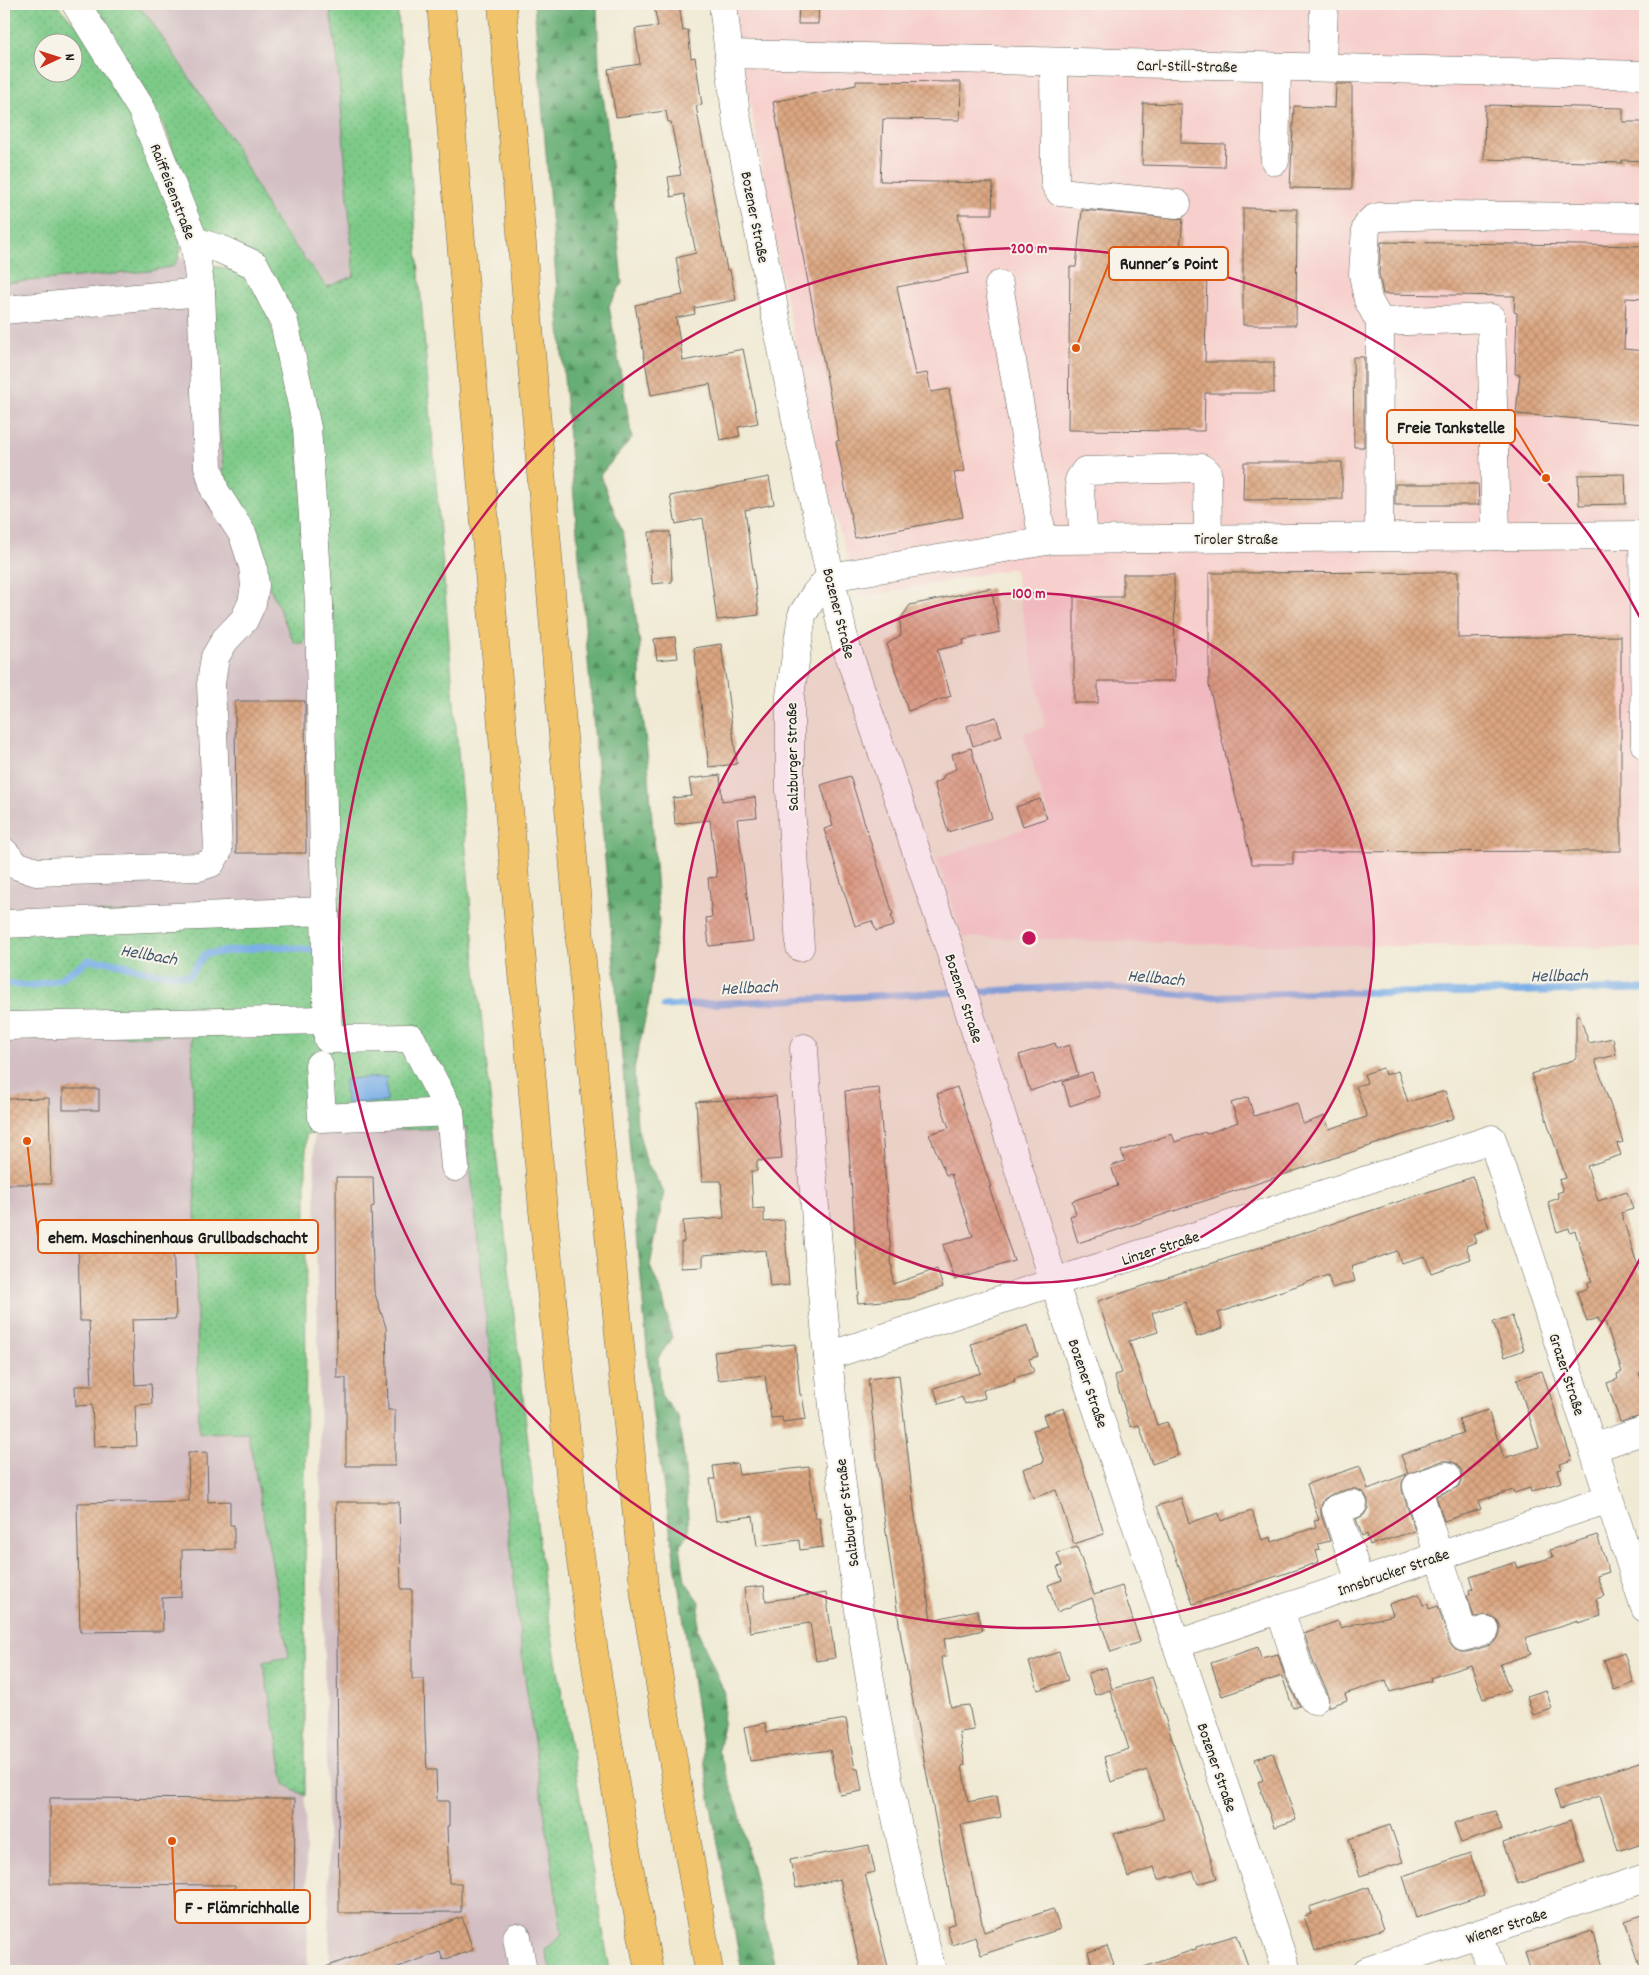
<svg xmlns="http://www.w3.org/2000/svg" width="1649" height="1975" viewBox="0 0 1649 1975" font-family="Dekko,sans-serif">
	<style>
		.built { fill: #f7d0cd }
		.industrial { fill: #d2bec3 }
		.grass { fill: url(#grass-dots); stroke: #4c7352; fill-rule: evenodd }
		.forest { fill: url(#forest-firs); stroke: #416548 }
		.water { fill: #7aafe8; stroke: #4b6682 }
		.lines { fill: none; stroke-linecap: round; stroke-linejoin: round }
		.stream { stroke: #7aafe8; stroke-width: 7 }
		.building { fill: url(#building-cross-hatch) }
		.minor-casing { stroke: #66645c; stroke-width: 29 }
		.highway-casing { stroke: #66645c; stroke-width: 29 }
		.minor { stroke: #fff; stroke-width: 28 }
		.highway { stroke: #f1c36a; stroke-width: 28 }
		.ring { fill: none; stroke: #c2185b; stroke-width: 2.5 }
		.labels { text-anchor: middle; stroke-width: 4; stroke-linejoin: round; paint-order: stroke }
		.street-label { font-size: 16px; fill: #1c1c1c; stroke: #f7f3e8 }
		.water-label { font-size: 18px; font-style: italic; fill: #42576e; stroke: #f7f3e8 }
		.centre { fill: #c2185b; stroke: #f7f3e8; stroke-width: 2.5 }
		.ring-label { font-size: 15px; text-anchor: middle; font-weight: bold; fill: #c2185b; stroke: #f7f3e8; stroke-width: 4; stroke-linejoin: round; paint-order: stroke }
		.leader { fill: none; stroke: #de560d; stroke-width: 2 }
		.callout-dot { fill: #de560d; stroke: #f7f3e8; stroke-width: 2 }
		.callout { fill: #f7f3e8; stroke: #de560d; stroke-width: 2 }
		.callout-label { font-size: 18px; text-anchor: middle; font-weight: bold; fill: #1c1c1c }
	</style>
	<defs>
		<pattern id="grass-dots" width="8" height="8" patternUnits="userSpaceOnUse" patternTransform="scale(1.25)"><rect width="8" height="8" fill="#7dca88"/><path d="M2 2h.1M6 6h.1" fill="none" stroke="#6bad75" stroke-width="1.8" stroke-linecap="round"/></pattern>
		<pattern id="forest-firs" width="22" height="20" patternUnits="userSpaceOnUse" patternTransform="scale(1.25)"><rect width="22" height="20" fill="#66ae74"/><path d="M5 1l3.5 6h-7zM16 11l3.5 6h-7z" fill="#538d5e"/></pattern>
		<pattern id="building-cross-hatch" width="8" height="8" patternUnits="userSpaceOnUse" patternTransform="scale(1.25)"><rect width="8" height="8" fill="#dba681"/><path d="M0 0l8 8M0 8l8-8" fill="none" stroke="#bb8e6f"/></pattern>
	</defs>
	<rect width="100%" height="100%" fill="#f7f3e8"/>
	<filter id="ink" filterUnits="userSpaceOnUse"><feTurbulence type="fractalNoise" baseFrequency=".02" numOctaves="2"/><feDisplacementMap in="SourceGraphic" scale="10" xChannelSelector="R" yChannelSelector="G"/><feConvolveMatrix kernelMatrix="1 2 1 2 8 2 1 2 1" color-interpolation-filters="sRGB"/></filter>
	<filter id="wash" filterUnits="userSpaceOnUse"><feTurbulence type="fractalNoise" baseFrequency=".0096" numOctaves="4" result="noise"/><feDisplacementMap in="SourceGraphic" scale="20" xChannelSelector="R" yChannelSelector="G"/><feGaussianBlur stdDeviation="1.12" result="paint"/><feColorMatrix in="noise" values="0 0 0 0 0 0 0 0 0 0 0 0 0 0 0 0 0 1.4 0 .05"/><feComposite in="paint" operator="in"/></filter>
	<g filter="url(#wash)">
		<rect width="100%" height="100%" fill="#f0ead4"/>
		<path class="built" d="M735,4H1645V948L1246,945L963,937L937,858L1050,820L1023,733L1045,727L1014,568L859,598L816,446L779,264L734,14Z"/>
		<g class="industrial">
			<path d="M136,4H329L337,54L354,276L327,287L275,221L233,142L149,18Z"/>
			<path d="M179,257L205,269L294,643L333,647L316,918L4,910V283L150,271L173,266Z"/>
			<path d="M192,1034L199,1432L248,1431L289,1657L263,1662L285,1784L305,1796L308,1971H4V1039Z"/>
			<path d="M466,1127L524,1672L562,1935L546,1950L551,1971H330L314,1134Z"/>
		</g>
		<g class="grass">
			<path d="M4,4H56L77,25L116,81L170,206L181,246L179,257L174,266L150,271L4,283ZM42,42H72V72H42Z"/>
			<path d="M83,4H136L149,18L233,142L275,221L327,287L354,276L337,54L329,4H397L475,960L545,1596L610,1971H551L545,1950L562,1935L524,1672L466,1127L306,1134L305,1796L285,1784L263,1662L289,1657L248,1432L199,1433L192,1035L4,1039V910L316,918L333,647L278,286L198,230L167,132L131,68Z"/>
			<path d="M214,266C226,268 238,270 248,280C265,298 271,326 278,349C304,443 309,546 305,643H294L224,482L205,269Z"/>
		</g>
		<path class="forest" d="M534,4H597L599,66L608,132L622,283L609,306L632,438L600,475L624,536L640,644V692L648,760L659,923L650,996L634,1070L637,1125L646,1161L664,1192L650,1266L663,1298L672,1338L658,1358L661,1395L678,1416L684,1457L689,1533L680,1545L685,1581L700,1602L697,1629L725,1694L723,1725L718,1750L738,1807L776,1971H742L713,1818L652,1408L568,427Z"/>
		<path class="water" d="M386,1077L387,1102L346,1104L345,1079Z"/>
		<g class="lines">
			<g class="stream">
				<path d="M4,983L31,986L58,980L89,960L112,962L150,972L189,976L205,954L271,946L313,950"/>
				<path d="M969,992L1089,986L1207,997L1322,992L1429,993L1645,989"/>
				<path d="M664,1006L958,992"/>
			</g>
		</g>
		<g id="blocks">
			<g class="building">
				<path d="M668,4H679L683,31L688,30L691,58L695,57L702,105L696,106L698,117L727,270H730L736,300L694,308L695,314L676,318L683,361L743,349L758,423L738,427L740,436L720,440L710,384L651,395L635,305L683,295L676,258L696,253L684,194L671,197L668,177L681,175L671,122H668L666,111L616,117L608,69L640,64L635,29L658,26L654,6Z"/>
				<path d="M799,4H819L818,24H798Z"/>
				<path d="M856,81L961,82L960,120L883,119L880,181L993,183L992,214H958L969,273L897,287L915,375L927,373L931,392L949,389L965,471L954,473L963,517L855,538L836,441H839L773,102L856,85Z"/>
				<path d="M1336,84H1352V189L1290,188L1294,106L1335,108Z"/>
				<path d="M1143,103L1181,104V143L1225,144L1224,167L1142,165Z"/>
				<path d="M1485,105L1623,108V122H1645V161L1622,160V163L1484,159Z"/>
				<path d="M1243,208L1297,209L1296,325H1243Z"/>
				<path d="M1082,210L1183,219L1178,267H1207L1205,362H1274V393H1205L1204,431L1068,430L1070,267H1076Z"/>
				<path d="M1381,242L1645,246V299L1626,298L1624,349L1645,351V424L1516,414L1520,374H1515L1517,313L1514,312L1515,296L1383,294L1379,273Z"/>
				<path d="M1353,357H1364V447H1354Z"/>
				<path d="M1244,462H1342V499L1243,500Z"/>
				<path d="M1625,474L1626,504L1579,505L1578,475Z"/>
				<path d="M769,477L774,504L745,510L759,615L717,620L703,518L676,524L670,496Z"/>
				<path d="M1395,484H1478L1479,505H1395Z"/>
				<path d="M649,532H670L672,582L652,584Z"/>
				<path d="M1458,572V638L1621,636V851L1293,852V864H1252L1209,686V573Z"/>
				<path d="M1123,574H1174L1175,681H1098V703H1074V597H1123Z"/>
				<path d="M991,588L1000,632L963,640L964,644L937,650L951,696L908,711L887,644L901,635L900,620L910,605Z"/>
				<path d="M675,637L678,658L657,660L654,639Z"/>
				<path d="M721,644L737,764L709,767L694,648Z"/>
				<path d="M235,701H305L306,853H236Z"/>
				<path d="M996,717L1002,736L973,746L967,726Z"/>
				<path d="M971,748L992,818L948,832L934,783L942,780L944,775L956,769L952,754Z"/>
				<path d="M720,775L722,801L755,797L757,817L737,819L753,941L709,946L706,918L712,917L708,878L717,877L710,820L675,824L673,798L692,796L689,779Z"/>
				<path d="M850,776L893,914L891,915L894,926L876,931L872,921L855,926L824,829L833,826L821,785Z"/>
				<path d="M1040,799L1047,818L1023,826L1016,807Z"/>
				<path d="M1576,1015H1579L1589,1043L1613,1038L1616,1055L1595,1060L1623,1142L1617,1144L1621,1155L1587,1166L1598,1201L1627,1192L1633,1209L1621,1213L1640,1273L1645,1271V1371L1639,1373L1645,1393V1415L1620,1422L1607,1383L1618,1379L1617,1374L1622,1372L1605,1321L1600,1323L1598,1318L1587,1322L1577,1292L1588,1288L1587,1283L1592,1282L1575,1231L1570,1233L1569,1228L1557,1232L1548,1202L1559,1198L1557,1193L1563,1191L1559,1180L1566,1178L1531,1074L1576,1059Z"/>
				<path d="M1055,1043L1057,1049L1069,1045L1078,1075L1030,1091L1019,1055Z"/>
				<path d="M1383,1068L1385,1075L1398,1071L1408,1102L1445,1091L1454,1118L1078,1243L1070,1216L1076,1214L1072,1201L1118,1186L1111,1166L1125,1161L1121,1151L1172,1134L1175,1142L1205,1132L1206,1134L1238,1122L1231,1103L1248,1097L1254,1116L1297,1103L1303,1124L1325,1116L1329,1129L1367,1117L1356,1086L1367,1083L1364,1074Z"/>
				<path d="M1092,1072L1100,1096L1070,1106L1063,1082Z"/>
				<path d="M957,1087L991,1187H989L1014,1261L955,1280L943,1245L973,1236L951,1174L946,1175L929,1134L949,1128L937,1094Z"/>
				<path d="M879,1088L893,1284L937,1269L943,1287L909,1299L858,1303L857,1296L859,1295L845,1091Z"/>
				<rect x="63" y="1089" width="36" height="21"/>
				<path d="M776,1096L782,1159L757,1161V1171H751L753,1209L764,1208V1222L784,1220L789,1285L770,1287L766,1250L703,1255V1267L681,1268V1242H684L683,1221L724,1218L721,1181H702L696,1102Z"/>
				<path d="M49,1098L51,1184H4V1099Z"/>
				<path d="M336,1177H373L374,1206L371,1207L374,1291L386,1327L388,1410H395V1466H346V1378H337Z"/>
				<path d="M1473,1177L1489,1228L1473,1234L1476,1242L1466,1246L1471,1259L1431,1273L1425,1256L1401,1263L1397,1251L1351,1267L1355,1281L1332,1288L1328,1275L1218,1313L1223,1328L1197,1337L1185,1302L1152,1313L1158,1332L1129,1341L1157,1425L1167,1422L1178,1455L1152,1464L1139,1425L1131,1427L1129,1423L1114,1375L1122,1373L1098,1301Z"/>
				<path d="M173,1241L176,1319L132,1320L135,1385L151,1384L152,1404L135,1405L137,1446L94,1447L92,1405L76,1406L75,1386H92L89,1321H80L78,1244Z"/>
				<path d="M1512,1316L1524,1350L1505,1357L1493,1322Z"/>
				<path d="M1028,1325L1038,1356L1029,1359L1034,1372L1014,1378L1015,1381L983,1390L985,1398L965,1404L962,1397L939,1404L934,1388L981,1373L971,1344Z"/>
				<path d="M795,1344L800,1395H802L806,1419L783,1422L782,1417L771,1418L765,1375L718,1380L714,1352Z"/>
				<path d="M1542,1371L1572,1460L1560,1464L1562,1469L1557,1470L1561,1482L1531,1492L1530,1488L1514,1493L1513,1490L1478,1501L1481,1509L1444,1521L1436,1496L1458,1487L1462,1480V1471L1457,1464L1450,1461H1442L1408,1474L1401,1455L1463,1433L1459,1419L1488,1410L1504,1458L1539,1447L1517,1379Z"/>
				<path d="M899,1375L914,1509L931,1620L977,1610L983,1630L944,1639L947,1657H941L951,1707L969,1705L974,1730L959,1732L965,1765L962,1766L968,1802L997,1796L1001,1817L961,1825L984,1932L1053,1909L1060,1929L981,1955L975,1937L952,1945L947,1926L955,1923L902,1644L884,1518L868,1379Z"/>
				<path d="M1064,1408L1104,1534L1074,1544L1056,1490L1033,1498L1023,1469L1044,1462L1033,1430L1047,1426L1043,1415Z"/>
				<path d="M207,1452L208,1502L230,1501V1525H234V1549L182,1550L181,1597L162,1598L163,1631L80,1632L77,1503L189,1501L188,1453Z"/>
				<path d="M737,1463L739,1475L809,1467L815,1518H819L823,1547L800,1550L799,1540L757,1546L753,1516L716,1521L710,1479H715L713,1466Z"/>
				<path d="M1360,1466L1368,1489L1407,1474L1402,1482V1490L1415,1531L1370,1545L1367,1534L1362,1536L1356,1519L1364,1515L1368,1508V1500L1364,1493L1357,1489H1349L1332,1494L1324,1499L1321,1506V1514L1330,1541L1318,1544L1320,1550L1316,1551L1319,1562L1193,1604L1157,1506L1181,1498L1189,1523L1219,1513L1221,1521L1252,1511L1262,1540L1271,1537L1272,1542L1316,1527L1314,1521L1319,1520L1307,1484Z"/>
				<path d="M336,1502H399L401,1589H412V1679H424L425,1734L427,1770H436L437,1801H449V1826H447L449,1883H461V1912L339,1913Z"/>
				<path d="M1597,1535L1609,1572L1597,1576L1604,1596L1596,1599L1601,1616L1578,1623V1621L1525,1638L1531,1654L1500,1664L1510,1691L1483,1699L1471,1665L1430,1678L1431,1681L1390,1692L1386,1680L1345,1694L1347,1700L1328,1707V1693L1314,1664L1304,1633L1338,1621L1341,1628L1357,1623L1358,1624L1393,1615L1389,1604L1419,1594L1423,1605L1428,1604L1429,1609L1438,1606L1449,1642L1454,1649L1460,1652H1468L1490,1645L1497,1640L1500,1634V1626L1496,1619L1489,1615L1474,1617L1467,1595L1470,1594L1469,1590L1474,1588L1470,1577L1516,1562L1518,1568L1553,1557L1550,1550Z"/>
				<path d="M1077,1547L1094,1595L1122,1586L1140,1642L1111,1652L1092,1598L1057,1612L1048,1585L1062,1580L1057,1567L1062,1566L1057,1553Z"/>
				<path d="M764,1586L766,1601L826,1593L835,1658L816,1661L810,1623L750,1632L744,1588Z"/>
				<path d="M1258,1647L1261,1658L1278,1654L1285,1677L1300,1706L1293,1708L1282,1676L1222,1696L1211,1663Z"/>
				<path d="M1059,1652L1068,1680L1038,1690L1029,1662Z"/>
				<path d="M1624,1653L1634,1683L1614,1690L1604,1660Z"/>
				<path d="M1106,1667L1112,1689L1152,1677L1217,1878L1198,1884L1193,1871L1172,1878V1876L1158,1880L1154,1867L1128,1877L1114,1834L1164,1819L1147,1770L1111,1782L1104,1757L1129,1749L1110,1690L1095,1695L1088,1673Z"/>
				<path d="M1546,1690L1552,1709L1533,1715L1527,1696Z"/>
				<path d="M846,1719L855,1769H858L862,1791L840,1795L830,1750L750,1761L744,1727L765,1723L767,1732Z"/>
				<path d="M1273,1753L1296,1820L1274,1827L1258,1782L1263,1780L1255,1759Z"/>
				<path d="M1645,1760V1842L1618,1851L1600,1796L1560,1809L1554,1790Z"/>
				<path d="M50,1798L295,1799L294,1901H235V1885L50,1884Z"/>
				<path d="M1495,1811L1502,1829L1461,1843L1454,1823Z"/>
				<path d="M1571,1820L1585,1862L1517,1884L1503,1843Z"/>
				<path d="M1390,1825L1403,1862L1360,1876L1349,1839Z"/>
				<path d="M869,1845L875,1872L865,1874L889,1971H861L840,1879L796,1888L790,1860Z"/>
				<path d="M1470,1853L1484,1895L1416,1918L1403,1876Z"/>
				<path d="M1369,1887L1383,1929L1315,1951L1304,1916L1311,1914L1309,1907Z"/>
				<path d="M1645,1914V1971H1642L1625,1921Z"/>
				<path d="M462,1917L473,1950L443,1960L440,1952L387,1971H320V1969Z"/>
				<path d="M1592,1931L1603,1967L1589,1971H1531L1525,1953Z"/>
				<path d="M1237,1935L1250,1971H1141V1968L1196,1949V1947Z"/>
				<path d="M1107,1946L1114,1964L1094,1971L1088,1952Z"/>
			</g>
		</g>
	</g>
	<g filter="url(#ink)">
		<use href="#blocks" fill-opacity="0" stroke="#66645c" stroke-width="1"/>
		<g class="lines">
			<defs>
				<g id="minor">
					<path d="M723,4L736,115L797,425L845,643L948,944L1054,1282L1287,1971"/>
					<path d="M729,54L1645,75"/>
					<path d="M1054,62L1055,184L1060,192L1177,204"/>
					<path d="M1322,67L1324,4"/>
					<path d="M1275,161L1277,67"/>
					<path d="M194,241L220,249L255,265L284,322L307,428L319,603L325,911"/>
					<path d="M999,285L1043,541"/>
					<path d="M4,310L201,292L194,241L142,110L76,4"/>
					<path d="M1380,322L1491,318L1496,536"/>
					<path d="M1643,535L1645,745"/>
					<path d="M1379,537L1380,322L1368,300L1363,274L1366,228C1370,221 1372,218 1380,217L1449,215L1645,218"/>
					<path d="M1084,539L1079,480L1085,471L1201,468L1207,472L1208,538"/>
					<path d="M4,852L16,865L36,872L199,867L211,863L218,851L211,684L215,657L225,640L244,620L252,603L255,586L253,566L243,535L215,491L208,466L201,292"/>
					<path d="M4,924L325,911L328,1039L411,1038L450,1112"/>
					<path d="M800,947L790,791V696L802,615L815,594L830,577L1053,540L1645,535"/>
					<path d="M4,1026L327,1020"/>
					<path d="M804,1048C823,1359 853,1670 932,1971"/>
					<path d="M319,1065L322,1118L450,1112L455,1167"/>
					<path d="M828,1356L1492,1139L1645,1608"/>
					<path d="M1593,1448L1645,1430"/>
					<path d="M1447,1476L1417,1486L1464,1637L1485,1630"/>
					<path d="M1353,1504L1336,1509L1360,1582"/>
					<path d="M1280,1609L1299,1670L1314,1700"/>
					<path d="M1177,1644L1609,1499"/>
					<path d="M1479,1934L1492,1971"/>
					<path d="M517,1937L523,1971"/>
					<path d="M1367,1971L1645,1878"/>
				</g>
				<g id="highway">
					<path d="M441,4L543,1211L574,1513L598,1680L625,1845L649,1971"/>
					<path d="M502,4L581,952L645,1596L709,1971"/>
				</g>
			</defs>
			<use href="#minor" class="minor-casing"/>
			<use href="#highway" class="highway-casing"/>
			<use href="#minor" class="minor"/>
			<use href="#highway" class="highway"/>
		</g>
	</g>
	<circle cx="1029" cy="938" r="345" fill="#c2185b" fill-opacity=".12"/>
	<g class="ring">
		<circle cx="1029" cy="938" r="345"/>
		<path d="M1644 1251A690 690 0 1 1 1644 625"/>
	</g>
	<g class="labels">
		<g class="street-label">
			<text transform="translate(1187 65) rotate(1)" y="6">Carl-Still-Straße</text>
			<text transform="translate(174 191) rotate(69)" y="6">Raiffeisenstraße</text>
			<text transform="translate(756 217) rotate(79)" y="6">Bozener Straße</text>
			<text x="1236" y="544">Tiroler Straße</text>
			<text transform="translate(840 613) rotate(76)" y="6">Bozener Straße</text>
			<text transform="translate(791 757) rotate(-91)" y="6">Salzburger Straße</text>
			<text transform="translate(965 998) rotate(72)" y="6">Bozener Straße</text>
			<text transform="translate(1160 1247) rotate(-18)" y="6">Linzer Straße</text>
			<text transform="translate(1568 1374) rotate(72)" y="6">Grazer Straße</text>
			<text transform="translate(1089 1383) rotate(71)" y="6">Bozener Straße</text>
			<text transform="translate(846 1513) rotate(-97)" y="6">Salzburger Straße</text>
			<text transform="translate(1393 1571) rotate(-19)" y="6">Innsbrucker Straße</text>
			<text transform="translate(1218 1767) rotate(71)" y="6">Bozener Straße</text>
			<text transform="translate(1506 1925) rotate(-18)" y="6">Wiener Straße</text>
		</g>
		<g class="water-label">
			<text transform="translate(149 954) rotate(10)" y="6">Hellbach</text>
			<text transform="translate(1559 975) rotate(-1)" y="6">Hellbach</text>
			<text transform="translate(1156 977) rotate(5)" y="6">Hellbach</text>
			<text transform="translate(749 987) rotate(-3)" y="6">Hellbach</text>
		</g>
	</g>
	<circle cx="1029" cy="938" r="8" class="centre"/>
	<g class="ring-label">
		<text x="1029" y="253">200 m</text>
		<text x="1029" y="598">100 m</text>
	</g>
	<path class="leader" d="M1076 348L1109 263M1546 478L1515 427M27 1141L38 1237M172 1841L175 1907"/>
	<g class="callout-dot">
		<circle cx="1076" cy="348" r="5"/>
		<circle cx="1546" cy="478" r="5"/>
		<circle cx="27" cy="1141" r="5"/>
		<circle cx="172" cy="1841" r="5"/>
	</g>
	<g class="callout">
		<rect x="1109" y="247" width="119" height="33" rx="5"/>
		<rect x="1387" y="410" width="128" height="33" rx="5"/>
		<rect x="38" y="1220" width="280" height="33" rx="5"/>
		<rect x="175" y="1890" width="135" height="33" rx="5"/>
	</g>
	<g class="callout-label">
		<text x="1169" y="269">Runner´s Point</text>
		<text x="1451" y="433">Freie Tankstelle</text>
		<text x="178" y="1243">ehem. Maschinenhaus Grullbadschacht</text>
		<text x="242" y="1913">F - Flämrichhalle</text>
	</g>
	<rect width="1649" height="1975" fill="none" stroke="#f7f3e8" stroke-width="20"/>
	<g transform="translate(58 58) rotate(86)"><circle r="24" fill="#f7f3e8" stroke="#9f9d96"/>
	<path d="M0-4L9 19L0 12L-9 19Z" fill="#c8321e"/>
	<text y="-8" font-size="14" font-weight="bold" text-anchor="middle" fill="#1c1c1c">N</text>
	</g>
</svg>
